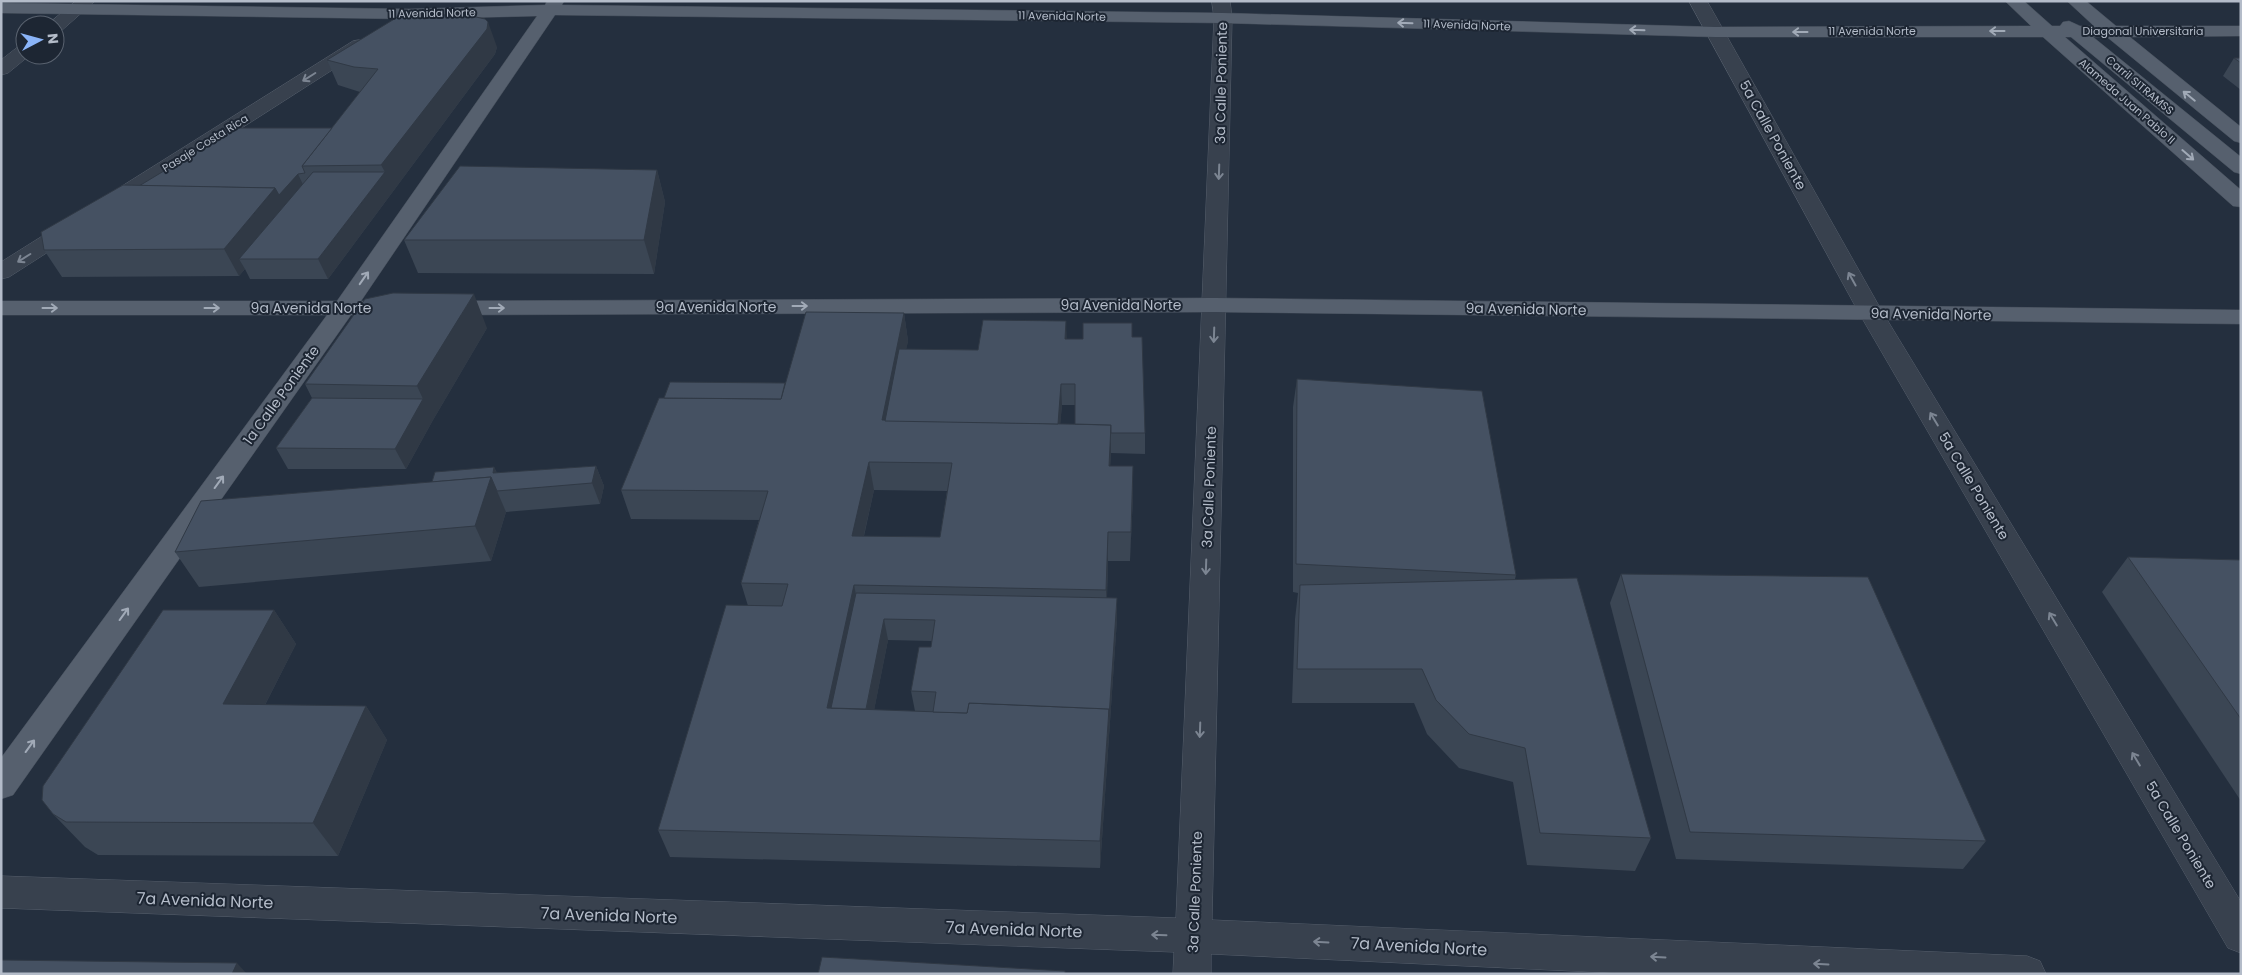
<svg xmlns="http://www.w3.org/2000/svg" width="2242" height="975" viewBox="0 0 2242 975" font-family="Poppins,sans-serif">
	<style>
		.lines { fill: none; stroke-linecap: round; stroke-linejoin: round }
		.minor-casing { stroke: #565f6c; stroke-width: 1 }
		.major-casing { stroke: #414a57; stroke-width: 1 }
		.minor { fill: #38414e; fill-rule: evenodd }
		.major { fill: #56606e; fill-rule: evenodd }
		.wall { fill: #3b4654; fill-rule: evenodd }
		.shaded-wall { fill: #303945 }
		.building { fill: #455162; stroke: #303945; fill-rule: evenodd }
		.oneway { stroke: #a1aab7 }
		.oneway2 { stroke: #7c8592 }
		.labels { text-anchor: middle; stroke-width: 4; stroke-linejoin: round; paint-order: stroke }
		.far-street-label { font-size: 11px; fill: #b4bcc9; stroke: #1d2633 }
		.street-label { font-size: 14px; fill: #b4bcc9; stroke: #1d2633 }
		.near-street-label { font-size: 16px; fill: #b4bcc9; stroke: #1d2633 }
	</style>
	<rect width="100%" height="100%" fill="#242f3e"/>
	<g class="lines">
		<defs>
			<g id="minor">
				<path d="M76,1H95L61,31L55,32V25H47Z"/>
				<path d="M1212,1H1230L1232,18L1212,920L2027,956L2040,961L2046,974H1636L1211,954V974H1173L1174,952L1,908V876L1176,918L1214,18Z"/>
				<path d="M1689,1H1707L1883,313L2241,902V953L2228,948L1859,313Z"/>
				<path d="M359,40L365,41L368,45L365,49L9,277L1,279V262L353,41Z"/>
				<path d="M25,44V55H30L8,73L1,75V60L19,46Z"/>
			</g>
			<g id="major">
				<path d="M547,1H564L562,5L1223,13L1715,27L2031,26L2005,1H2024L2052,26H2060L2063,22L2069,21L2080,26H2094L2067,1H2086L2116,26H2241V36L2130,37L2241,127V143L2234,141L2107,37H2093L2241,157V174L2234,172L2071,37H2065L2241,190V207L2233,206L2043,37H1715L1223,23L555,15L361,301L403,303L407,308L403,313L395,315H351L13,795L1,799V758L327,315H1V301H337L537,16L409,19L1,13V3L409,9L545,5Z"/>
				<path d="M1215,298L2241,310V324L1215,312L443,315L435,313L431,308L435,303L443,301Z"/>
			</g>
		</defs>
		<use href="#minor" class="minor-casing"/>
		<use href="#major" class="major-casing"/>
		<use href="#minor" class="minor"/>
		<use href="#major" class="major"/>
	</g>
	<g class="wall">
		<path d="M497,47L495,54L328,279H250L245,269L239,276L62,277L44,250L139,186L332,128L360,92L338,85L327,60Z"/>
		<path d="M2234,58H2241V90L2223,76Z"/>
		<path d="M657,170L665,202L654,274L418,273L404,240Z"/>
		<path d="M904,313L908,341L906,349L978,350L1067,339H1083L1132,337L1145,433V454L1111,453L1110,466L1133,495L1130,561H1108L1107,598H1117V619L1100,868L670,857L658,830L748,606L741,583L759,520L631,519L621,490L664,398L785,383ZM1062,405H1075V424H1060ZM874,490L947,491L940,537L864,536ZM888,640L932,641L931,647L911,691L915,711L874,710Z"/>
		<path d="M487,328L433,420L406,469H288L276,448L312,398L305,384Z"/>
		<path d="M1297,379L1516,575L1515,579L1651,838L1635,871L1527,865L1513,782L1459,768L1427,734L1414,703H1292L1295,619L1298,593L1293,592V407Z"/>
		<path d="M596,466L604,486L600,504L506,512L491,561L199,587L175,552L432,482L494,467L497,473Z"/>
		<path d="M2128,557L2241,560V801L2102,592Z"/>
		<path d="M1621,574L1986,841L1963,869L1676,859L1610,603Z"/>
		<path d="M274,610L296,644L265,705L366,706L387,740L338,856L98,855L85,847L53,814Z"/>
	</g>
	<g class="shaded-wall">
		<path d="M488,22L497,47L495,54L328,279L318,259L385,172L381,165Z"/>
		<path d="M657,170L665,202L654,274L644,240Z"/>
		<path d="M298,174L307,193L239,259L245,269L239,276L224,249L275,188Z"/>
		<path d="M474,294L487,328L433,420L406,469L395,449L423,399L417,386Z"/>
		<path d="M904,313L908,341L891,428L882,420Z"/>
		<path d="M1066,321L1067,341L1065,339Z"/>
		<path d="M1061,384L1062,405L1058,453L1057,432Z"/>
		<path d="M1111,425V453L1109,494V466Z"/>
		<path d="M869,462L874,490L857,565L852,536Z"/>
		<path d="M596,466L604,486L600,504L592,483Z"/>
		<path d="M1133,466V495L1130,561L1131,532Z"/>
		<path d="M494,467L504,488L493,473Z"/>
		<path d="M491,477L506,512L491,561L475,526Z"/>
		<path d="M1108,532V561L1106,619V590Z"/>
		<path d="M854,585L860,614L838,716L827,708Z"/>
		<path d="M1117,598V619L1100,868V841Z"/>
		<path d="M274,610L296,644L248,738L223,704Z"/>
		<path d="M884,619L888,640L869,736L865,716Z"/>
		<path d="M366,706L387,740L338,856L313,823Z"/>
		<path d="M237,963L247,974H232Z"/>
	</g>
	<g class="building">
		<path d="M405,15H467L485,19L488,22L487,29L381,165L302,166L378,69L354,67L327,60L396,18Z"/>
		<path d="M2234,58H2241V63Z"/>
		<path d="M235,128H332L302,166L305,173L298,174L279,195L275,188L139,186Z"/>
		<path d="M460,166L657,170L644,240H404Z"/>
		<path d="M313,172H385L318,259H239Z"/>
		<path d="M123,185L275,188L224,249L44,250L41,232Z"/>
		<path d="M393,293L474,294L417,386L305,384L365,299Z"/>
		<path d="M806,312L904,313L882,420L1111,425L1109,466H1133L1131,532H1108L1106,590L854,585L827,708L967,713L969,703L1109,709L1100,841L658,830L726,605L782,606L788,584L741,583L768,491L621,490L659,398L781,399ZM869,462L952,463L940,537L852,536Z"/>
		<path d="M983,320L1066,321L1065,339H1083V323H1132V337H1142L1145,433H1111V425L1075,424V384H1061L1058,424L885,421L899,349L978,350Z"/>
		<path d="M1297,379L1482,391L1516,575L1296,564Z"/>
		<path d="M670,382L785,383L781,399L664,398Z"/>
		<path d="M312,398L423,399L395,449L276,448Z"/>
		<path d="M596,466L592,483L497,491L491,477L432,482L435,472L494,467L493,473Z"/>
		<path d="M491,477L475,526L175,552L201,501Z"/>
		<path d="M2128,557L2241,560V719Z"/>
		<path d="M1621,574L1868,577L1986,841L1690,832Z"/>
		<path d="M1577,578L1651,838L1540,833L1525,748L1469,734L1436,700L1422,669H1297L1300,585Z"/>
		<path d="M856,593L1117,598L1109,717V709L969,703L967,713L933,712L936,692L911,691L919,647H931L935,620L884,619L866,709L831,708Z"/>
		<path d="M163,610H274L223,704L366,706L313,823L66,822L53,814L42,800L43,786Z"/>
		<path d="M822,957L1065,971V974H818Z"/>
		<path d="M1,960L237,963L232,974H1Z"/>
	</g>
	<defs><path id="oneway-shaft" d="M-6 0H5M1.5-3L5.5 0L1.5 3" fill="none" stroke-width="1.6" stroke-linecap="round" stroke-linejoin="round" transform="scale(1.25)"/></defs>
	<g class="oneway">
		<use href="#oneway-shaft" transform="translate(1405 23) rotate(-178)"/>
		<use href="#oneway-shaft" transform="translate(1637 30) rotate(-178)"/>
		<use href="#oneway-shaft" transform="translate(1997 31) rotate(180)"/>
		<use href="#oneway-shaft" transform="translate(1800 32) rotate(180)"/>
		<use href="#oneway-shaft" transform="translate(2189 96) rotate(-141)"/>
		<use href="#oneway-shaft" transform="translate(2188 155) rotate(41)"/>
		<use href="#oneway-shaft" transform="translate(364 278) rotate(-55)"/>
		<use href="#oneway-shaft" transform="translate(800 306)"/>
		<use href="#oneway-shaft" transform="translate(50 308)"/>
		<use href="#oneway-shaft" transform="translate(212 308)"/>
		<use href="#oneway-shaft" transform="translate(497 308)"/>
		<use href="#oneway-shaft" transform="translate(219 482) rotate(-54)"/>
		<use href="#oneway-shaft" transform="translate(124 614) rotate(-54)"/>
		<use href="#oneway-shaft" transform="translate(30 746) rotate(-54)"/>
	</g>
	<g class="oneway2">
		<use href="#oneway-shaft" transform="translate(309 77) rotate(148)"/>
		<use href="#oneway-shaft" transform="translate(1219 172) rotate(92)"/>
		<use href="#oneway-shaft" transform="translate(24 258) rotate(148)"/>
		<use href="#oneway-shaft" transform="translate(1852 279) rotate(-119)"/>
		<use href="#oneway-shaft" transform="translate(1214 335) rotate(92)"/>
		<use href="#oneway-shaft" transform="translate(1934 419) rotate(-121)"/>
		<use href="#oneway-shaft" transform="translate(1206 567) rotate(92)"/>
		<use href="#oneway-shaft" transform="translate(2053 619) rotate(-121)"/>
		<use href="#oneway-shaft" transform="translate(1200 730) rotate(92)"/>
		<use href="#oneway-shaft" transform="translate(2136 759) rotate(-121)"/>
		<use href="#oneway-shaft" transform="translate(1159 935) rotate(-178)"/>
		<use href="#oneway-shaft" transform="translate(1321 942) rotate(-177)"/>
		<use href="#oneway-shaft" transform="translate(1658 957) rotate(-177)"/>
		<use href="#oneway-shaft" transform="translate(1821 964) rotate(-177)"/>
	</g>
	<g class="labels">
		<g class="far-street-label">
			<text transform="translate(432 13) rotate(-1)" y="4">11 Avenida Norte</text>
			<text transform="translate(1062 16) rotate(1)" y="4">11 Avenida Norte</text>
			<text transform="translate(1467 25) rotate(2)" y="4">11 Avenida Norte</text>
			<text x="1872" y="35">11 Avenida Norte</text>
			<text x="2143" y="35">Diagonal Universitaria</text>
			<text transform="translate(2140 85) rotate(40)" y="4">Carril SITRAMSS</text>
			<text transform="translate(2127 101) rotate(41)" y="4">Alameda Juan Pablo II</text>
			<text transform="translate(205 143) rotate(-32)" y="4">Pasaje Costa Rica</text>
		</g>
		<g class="street-label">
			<text transform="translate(1221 83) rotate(-89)" y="5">3a Calle Poniente</text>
			<text transform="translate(1773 135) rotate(61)" y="5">5a Calle Poniente</text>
			<text x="1121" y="310">9a Avenida Norte</text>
			<text x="716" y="312">9a Avenida Norte</text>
			<text x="311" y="313">9a Avenida Norte</text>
			<text transform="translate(1526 309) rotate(1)" y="5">9a Avenida Norte</text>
			<text transform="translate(1931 314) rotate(1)" y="5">9a Avenida Norte</text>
			<text transform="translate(281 395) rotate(-54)" y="5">1a Calle Poniente</text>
			<text transform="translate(1974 486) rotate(59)" y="5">5a Calle Poniente</text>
			<text transform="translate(1209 487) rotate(-88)" y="5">3a Calle Poniente</text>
			<text transform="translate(2181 835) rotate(59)" y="5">5a Calle Poniente</text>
			<text transform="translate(1195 892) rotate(-88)" y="5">3a Calle Poniente</text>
		</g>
		<g class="near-street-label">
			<text transform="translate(205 900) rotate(2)" y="6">7a Avenida Norte</text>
			<text transform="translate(609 915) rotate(2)" y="6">7a Avenida Norte</text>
			<text transform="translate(1014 929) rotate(2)" y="6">7a Avenida Norte</text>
			<text transform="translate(1419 946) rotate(3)" y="6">7a Avenida Norte</text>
		</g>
	</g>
	<rect width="2242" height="975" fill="none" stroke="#b4bcc9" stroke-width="5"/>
	<g transform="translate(40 40) rotate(84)"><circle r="24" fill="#1d2633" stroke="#59626f"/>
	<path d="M0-4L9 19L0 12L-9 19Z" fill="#8ab4f8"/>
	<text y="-8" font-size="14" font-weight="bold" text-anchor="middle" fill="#b4bcc9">N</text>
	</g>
</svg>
